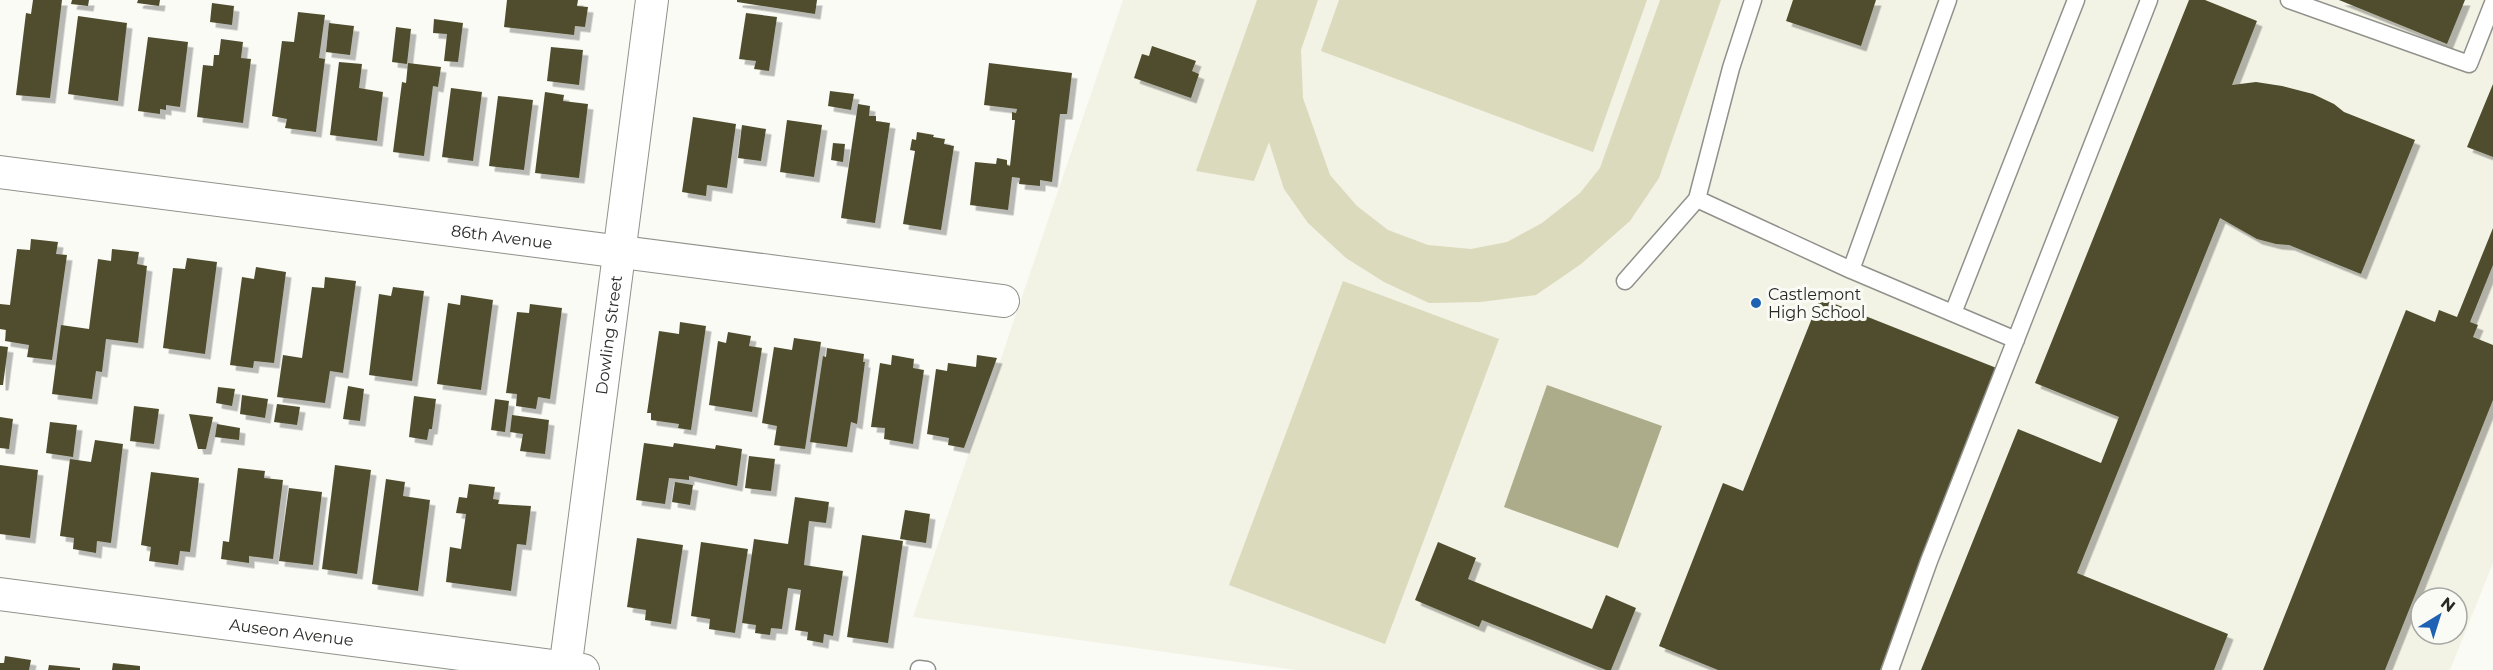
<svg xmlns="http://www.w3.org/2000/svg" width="2493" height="670" viewBox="0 0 2493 670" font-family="Montserrat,sans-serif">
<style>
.built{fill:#f2f2e5;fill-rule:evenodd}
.green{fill:#dbdabc}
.water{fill:#adac8a}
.building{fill:#4f4e2f;filter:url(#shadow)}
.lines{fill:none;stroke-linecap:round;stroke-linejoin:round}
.service-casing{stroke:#91918c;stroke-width:19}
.minor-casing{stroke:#91918c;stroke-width:34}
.service{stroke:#fff;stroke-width:16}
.minor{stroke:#fff;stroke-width:32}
.poi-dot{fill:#1f61b2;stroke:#fbfbf6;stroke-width:2}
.labels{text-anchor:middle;stroke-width:6;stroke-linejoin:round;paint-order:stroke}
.street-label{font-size:16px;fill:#282826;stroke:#fbfbf6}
.poi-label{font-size:16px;fill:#282826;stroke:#fbfbf6;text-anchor:start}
</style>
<defs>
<filter id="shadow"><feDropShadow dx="5.5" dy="5.5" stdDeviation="0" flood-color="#0004"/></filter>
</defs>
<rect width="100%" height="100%" fill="#fbfbf6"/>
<path class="built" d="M1123,0H2493V563L2450,670H1296L913,617ZM2421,598H2457V634H2421Z"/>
<path class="green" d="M1257,0H1318L1301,50L1303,98L1330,175L1357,206L1388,230L1428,245L1471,249L1507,242L1542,223L1580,193L1600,168L1660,0H1721L1659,178L1630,221L1581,264L1536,295L1480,302L1429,303L1384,282L1346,258L1308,223L1284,189L1269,142L1254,181L1196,171Z
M1339,0H1647L1593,152L1321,51Z
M1343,281L1499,339L1385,644L1229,585Z"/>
<path class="water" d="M1547,385L1662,426L1618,548L1504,507Z"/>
<path class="building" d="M33,0H62L50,98L16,95L26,13L31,14Z
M72,0H89L88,6L71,4Z
M138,0H160L159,6L137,3Z
M507,0H578L577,6L588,7L585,27L575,26L574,35L504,27Z
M737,0H817L815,14L737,2Z
M1793,0H1876L1861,46L1786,21Z
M2189,0H2205L2257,21L2232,85L2256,82L2282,86L2313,94L2334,104L2344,112L2415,140L2361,274L2289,245L2276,244L2257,239L2220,218L2077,573L2228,634L2214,670H1921L2018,429L2101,463L2119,417L2035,383Z
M2339,0H2465L2447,44Z
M212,3L234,6L232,25L210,22Z
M298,12L325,15L319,58L325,59L316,132L285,128L287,119L272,116L282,41L294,42Z
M746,13L777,17L769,71L754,69L756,61L739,59Z
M78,16L127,23L118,101L68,94Z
M434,19L463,23L458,62L444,61L447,34L433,33Z
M329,23L354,26L350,55L326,52Z
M396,27L411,29L407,64L392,62Z
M148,37L188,42L180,107L166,105V110L160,109V114L138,111Z
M221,39L243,42L241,58L251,59L243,123L197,117L203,65L213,66L214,55H219Z
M1152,46L1196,61L1192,71L1199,74L1191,98L1134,78L1142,54L1149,56Z
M551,47L583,50L579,85L547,81Z
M339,62L362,64L359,88L383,92L377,141L330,135Z
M408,63L441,67L438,87L433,86L424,156L393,152L402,82L406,83Z
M989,63L1072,73L1067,114H1060L1052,182L1040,180V186L1019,184L1020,178L1012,177L1008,210L970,205L975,162L996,164L997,158L1007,160V165L1010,166L1015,120H1012V112L1016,113L1017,109L984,105Z
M2493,84V157L2467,147Z
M451,88L482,92L473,161L442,157Z
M830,91L854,94L851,110L828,106Z
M545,92L564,95L563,101L588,104L579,178L535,173Z
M498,96L533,100L524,170L489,166Z
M858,104L870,106L869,116H876V121L890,123L875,223L841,218Z
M693,117L736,124L727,188L707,185L706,196L682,192Z
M787,120L822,125L814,177L780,172Z
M742,125L766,129L761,161L738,158Z
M917,132L934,135L933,137L945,139L944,144L954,146L941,230L903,224L915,151L910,150L912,139L916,140Z
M833,143L845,144L843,162L831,160Z
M2493,228V265L2470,322L2478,325L2473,337L2493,345V400L2385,670H2263L2406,310L2435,322L2439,310L2457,317Z
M31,239L58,242L56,254L67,255L52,360L27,357L29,345L5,341L6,330L0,329V304L10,305L17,249L30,250Z
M112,249L139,252L137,264L147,266L138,343L106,339L102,372L96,371L92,399L52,394L61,325L89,329L98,259L111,261Z
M187,258L217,262L205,354L163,348L173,268L185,269Z
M256,267L286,272L274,363L254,361L253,368L230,365L242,277L254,279Z
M325,277L356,281L343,373L330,371L325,403L277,397L283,355L302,358L312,287L324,288Z
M393,287L424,291L412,381L369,375L379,294L391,296Z
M461,295L493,300L481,390L437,384L448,303L460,305Z
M1820,298L1999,369L1880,670H1718L1659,646L1723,483L1743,491Z
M530,304L562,308L550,399L538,397L536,409L516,406L517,394L506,393L517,312L529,313Z
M680,322L706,326L691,430L678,428L679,424L651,420V413H647L659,331L679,334Z
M728,332L751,336L749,346L762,348L752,412L709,405L718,341L726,343Z
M794,338L821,342L805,449L774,445L777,426L762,423L774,347L792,350Z
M0,346L8,347L3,385H0Z
M827,348L864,354L863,362H865L857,424L851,422L847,447L810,442L823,356L826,357Z
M892,355L914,359L913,368L924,370L913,444L884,439L885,428L871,427L880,363L891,365Z
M977,355L997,358L964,448L948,445L949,438L927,434L936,369L947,371L948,363L976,367Z
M348,386L364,389L360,421L343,419Z
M218,387L235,389L232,406L216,403Z
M242,395L268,399L265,418L240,414Z
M414,396L436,399L432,429H429L427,440L409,437Z
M495,399L509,401L505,432L491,430Z
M277,404L300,407L297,425L274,422Z
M134,406L159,409L154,444L130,441Z
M189,414L213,417L206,449H198Z
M512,415L549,420L545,454L520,451L523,434L510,432Z
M0,417L13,419L9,449L0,448Z
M50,422L77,425L73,457L46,453Z
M217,424L240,428L239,440L215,437Z
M95,440L123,444L111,543L97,541L96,553L73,549L74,538L60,536L70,459L91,462Z
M644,443L673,447L674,443L715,449L716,445L742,449L737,486L689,476V480L669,478L665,504L636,500Z
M749,456L775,459L771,491L745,488Z
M0,465L38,470L30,538L0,534Z
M335,465L371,470L357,574L322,569Z
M238,468L265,471L264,478L283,480L273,559L249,556V563L221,559L223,541L229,542Z
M151,472L199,478L190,552L180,551L178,565L149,561L151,547L141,545Z
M386,479L405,482L403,496L430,500L418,591L372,584Z
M675,482L693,485L690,505L672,502Z
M469,484L495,487L493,499L499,500L498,504L531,506L526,545L517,544L511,591L446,582L450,547L461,549L466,514L456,513L459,497L467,498Z
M289,488L322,492L313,565L279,561Z
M795,497L829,502L826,523L809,521L804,565L843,571L833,636L824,634L823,643L807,640L808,632L795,630L801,590L788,588L782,629L771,628L770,635L755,633L756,625L742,623L754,539L788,544Z
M905,510L930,514L926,543L900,539Z
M862,535L903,541L888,643L847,637Z
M637,538L683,545L671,624L645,620L646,610L627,607Z
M701,542L748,549L735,633L709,629L710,619L691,616Z
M1438,542L1476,558L1468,579L1592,629L1606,595L1636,608L1611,670H1606L1482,620L1479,627L1415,600Z
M5,656L31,660L29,670H0V663H4Z
M113,663L140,666V670H112Z
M49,665L80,668V670H48Z"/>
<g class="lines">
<g class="service-casing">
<path id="service" d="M2289,0L2469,64L2493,3
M1697,199L1731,68L1753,0
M1851,270L2016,340
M1625,281L1697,199L1851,270L1948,0
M1953,313L2076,0
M919,669L927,670
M1890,670L1929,561L2149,0"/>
</g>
<g class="minor-casing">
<g id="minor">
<path id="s1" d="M0,172L1003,301"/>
<path id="s2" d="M0,594L583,670"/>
<path id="s3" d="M565,670L652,0"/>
</g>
</g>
<use href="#service" class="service"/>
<use href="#minor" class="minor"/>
</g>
<circle class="poi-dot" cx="1756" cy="303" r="6"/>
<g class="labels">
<g class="street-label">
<text dy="6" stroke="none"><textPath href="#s1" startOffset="506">86th Avenue</textPath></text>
<text dy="6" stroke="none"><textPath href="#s3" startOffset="338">Dowling Street</textPath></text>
<text dy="6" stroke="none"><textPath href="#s2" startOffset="294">Auseon Avenue</textPath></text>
</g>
<g class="poi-label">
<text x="1768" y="300">Castlemont<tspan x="1768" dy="18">High School</tspan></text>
</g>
</g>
<g transform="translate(2439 616) rotate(38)"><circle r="28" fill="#fbfbf6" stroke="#a7a7a3" stroke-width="1.5"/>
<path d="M0-4.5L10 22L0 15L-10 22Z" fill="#1f61b2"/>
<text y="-9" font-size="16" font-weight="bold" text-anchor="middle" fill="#282826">N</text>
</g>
</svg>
